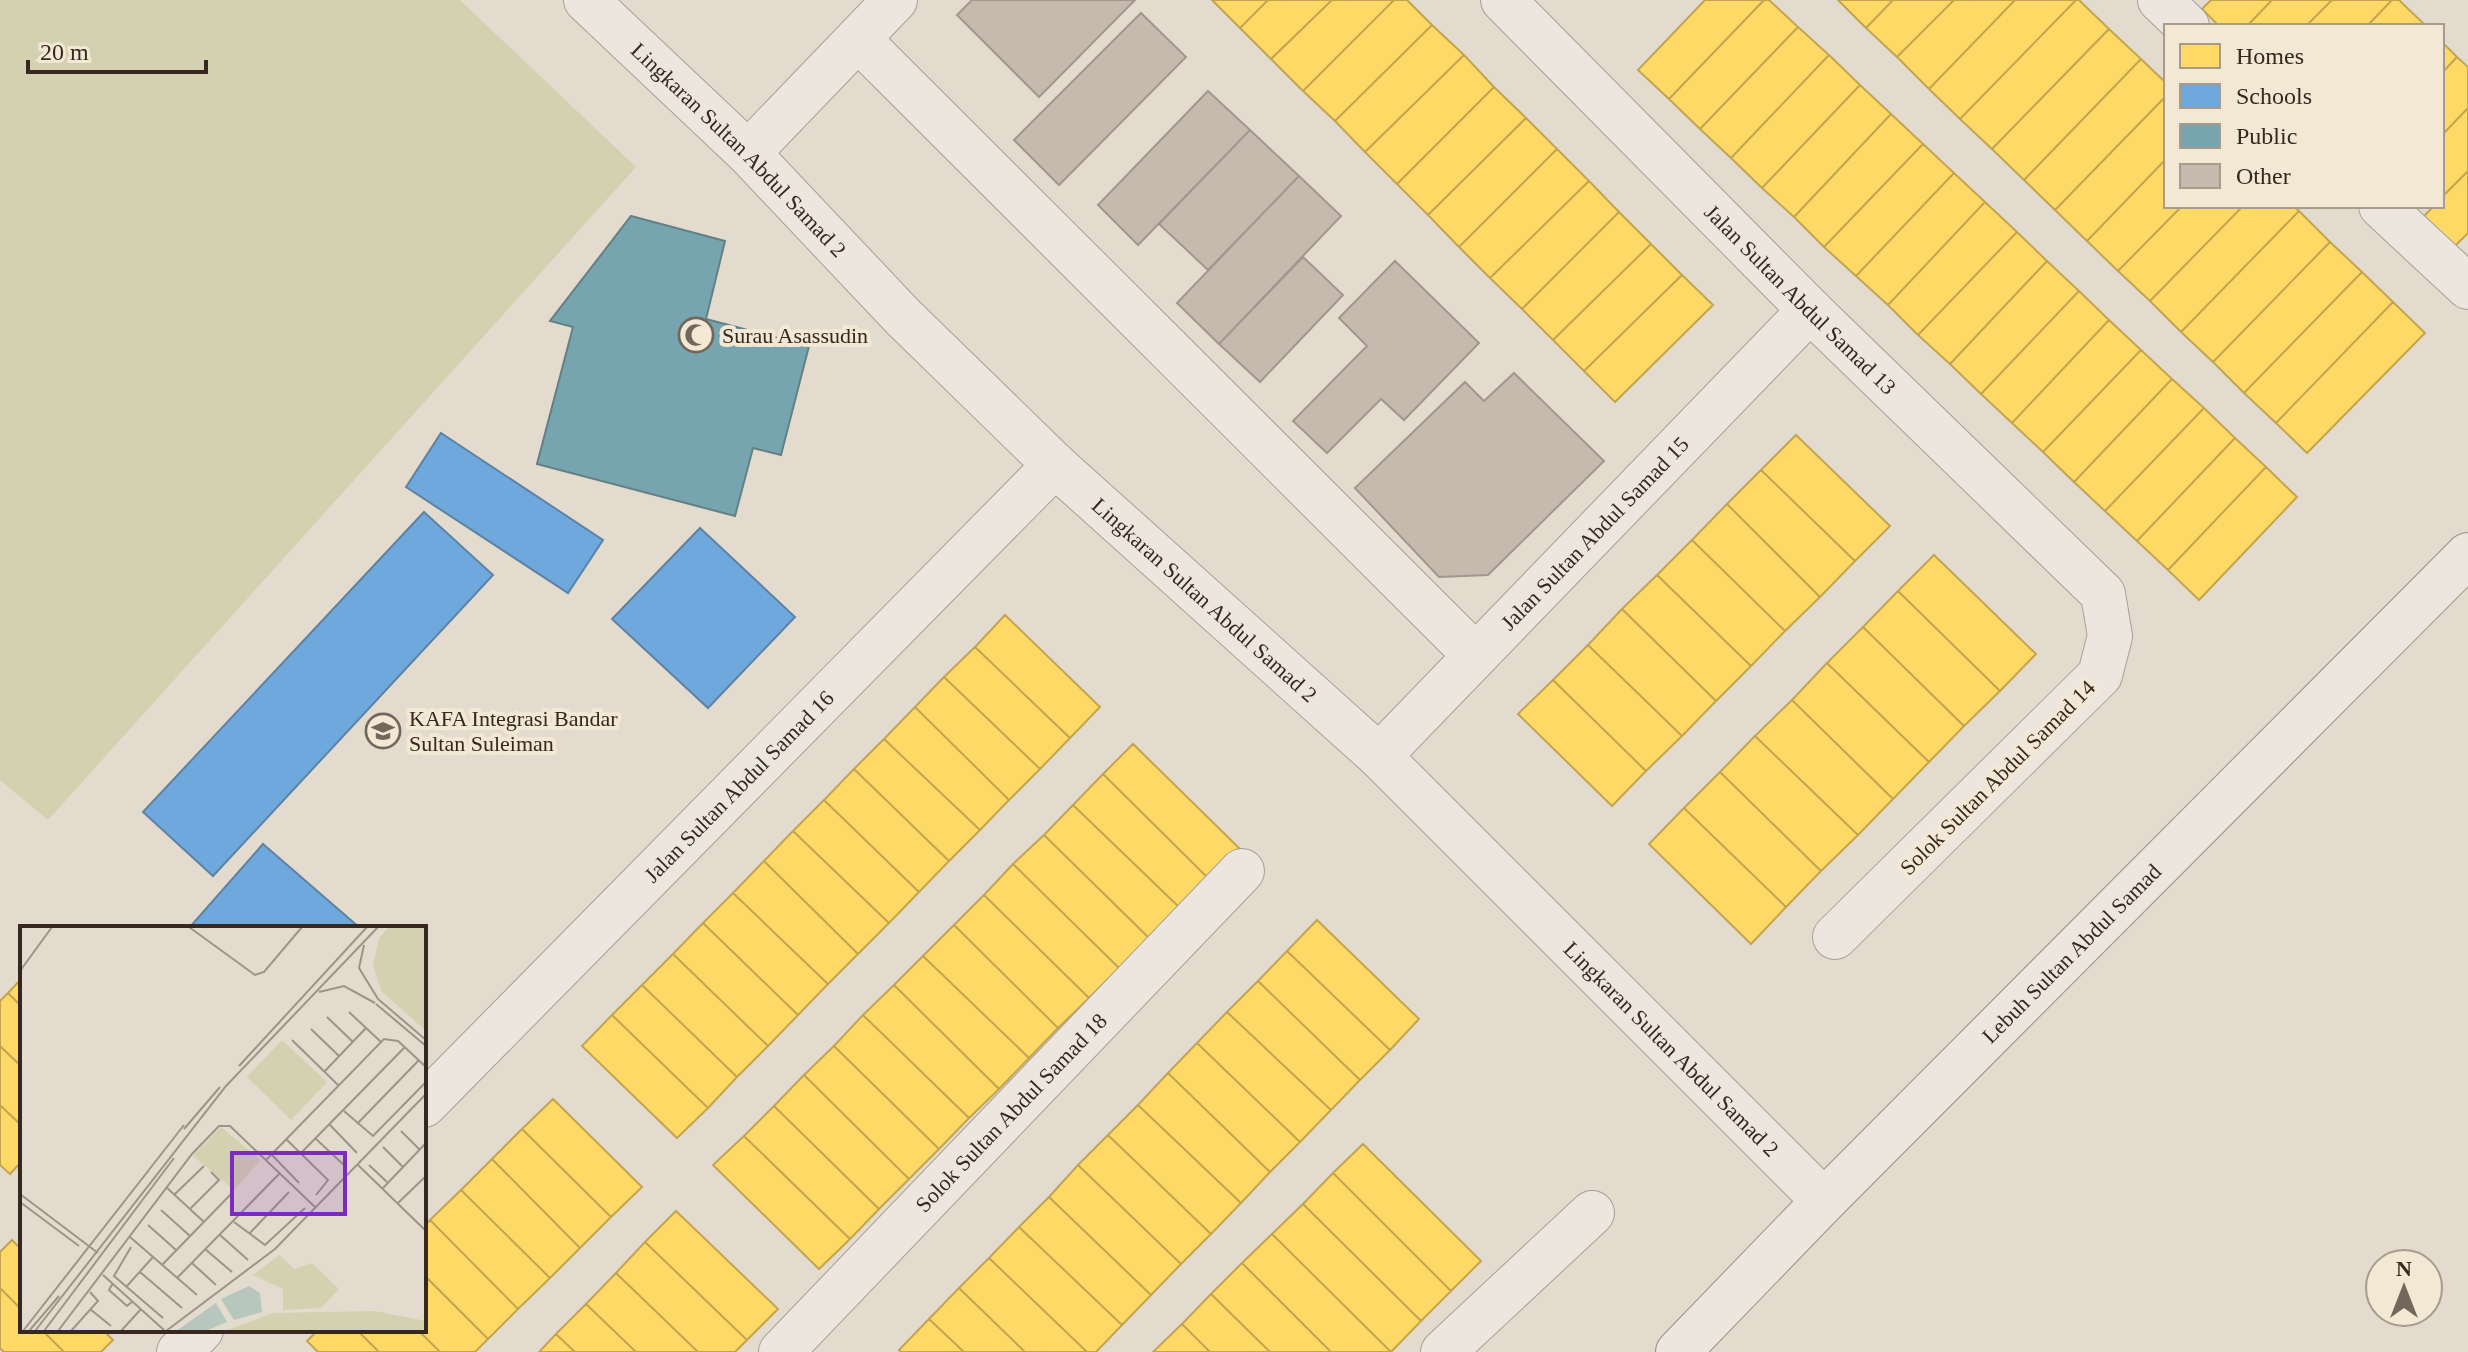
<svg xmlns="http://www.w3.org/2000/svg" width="2468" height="1352" viewBox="0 0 2468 1352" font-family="'Times New Roman',serif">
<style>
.green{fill:#d4d1b0}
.homes{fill:#ffd966;stroke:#c3a451;stroke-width:2}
.schools{fill:#6fa8dc;stroke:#5e82a3;stroke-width:2}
.public{fill:#76a5af;stroke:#638084;stroke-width:2}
.building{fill:#c6b9ae;stroke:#a3978d;stroke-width:2}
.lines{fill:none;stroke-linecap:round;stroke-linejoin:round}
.street-casing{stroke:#a8a096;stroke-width:46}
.secondary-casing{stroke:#989086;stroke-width:46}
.street{stroke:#ece6de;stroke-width:44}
.secondary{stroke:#ece6de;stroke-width:44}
.labels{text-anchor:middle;stroke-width:8;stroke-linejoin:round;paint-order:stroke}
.street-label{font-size:22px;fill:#36281f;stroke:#f3e8d4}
.poi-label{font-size:22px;fill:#36281f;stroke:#f3e8d4;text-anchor:start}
.inset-road{fill:none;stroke:#9e9387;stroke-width:2}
.view{fill:#7b2cbf;fill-opacity:0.15;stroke:#7b2cbf;stroke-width:4}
.inset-edge{fill:none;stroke:#36281f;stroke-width:4}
</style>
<rect width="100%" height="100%" fill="#e3dbcd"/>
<path class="green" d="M0,0H460L636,167L48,820L0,780Z"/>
<path class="homes" d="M1212,0H1268L1240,28Z
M1268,0H1332L1271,59L1240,28Z
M1332,0H1394L1303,91L1271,59Z
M1394,0H1407L1432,25L1335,121L1303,91Z
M1705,0H1764L1669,99L1638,70Z
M1764,0H1769L1798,27L1700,129L1669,99Z
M1838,0H1893L1866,28Z
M1893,0H1954L1897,57L1866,28Z
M1954,0H2015L1929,89L1897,57Z
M2015,0H2076L1960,119L1929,89Z
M2076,0H2079L2109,29L1992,149L1960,119Z
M2211,0H2272L2247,26H2219L2202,9Z
M2272,0H2332L2306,26H2247Z
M2332,0H2392L2367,26H2306Z
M2392,0H2399L2426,26H2367Z
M1432,25L1464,55L1365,152L1335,121Z
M1798,27L1829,55L1731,158L1700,129Z
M2109,29L2141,59L2024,180L1992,149Z
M2442,42L2457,57L2442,73Z
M1464,55L1494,87L1397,184L1365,152Z
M1829,55L1860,85L1762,188L1731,158Z
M2457,57L2468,67V108L2442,135V73Z
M2141,59L2166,83V96L2055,210L2024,180Z
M1860,85L1891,114L1794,217L1762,188Z
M1494,87L1526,118L1428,215L1397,184Z
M2166,96V159L2087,241L2055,210Z
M2468,108V171L2442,197V135Z
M1891,114L1923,144L1824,247L1794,217Z
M1526,118L1557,149L1459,247L1428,215Z
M1923,144L1954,173L1856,276L1824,247Z
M1557,149L1589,181L1490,278L1459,247Z
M2166,159V206H2182L2118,271L2087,241Z
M2468,171V233L2452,249L2421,219L2434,206H2442V197Z
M1954,173L1985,202L1888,305L1856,276Z
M1589,181L1619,212L1522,309L1490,278Z
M1985,202L2017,232L1918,335L1888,305Z
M2182,206H2243L2150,301L2118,271Z
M2243,206H2293L2299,211L2181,332L2150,301Z
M2299,211L2330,242L2213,362L2181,332Z
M1619,212L1651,244L1553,340L1522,309Z
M2017,232L2047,261L1950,364L1918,335Z
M2330,242L2362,272L2244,393L2213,362Z
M1651,244L1682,275L1584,371L1553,340Z
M2047,261L2079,291L1981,394L1950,364Z
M2362,272L2393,302L2276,423L2244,393Z
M1682,275L1713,305L1615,402L1584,371Z
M2079,291L2109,320L2012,423L1981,394Z
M2393,302L2425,333L2307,453L2276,423Z
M2109,320L2141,350L2043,452L2012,423Z
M2141,350L2172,379L2074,482L2043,452Z
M2172,379L2204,408L2105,511L2074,482Z
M2204,408L2235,438L2137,541L2105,511Z
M1796,435L1890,526L1855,561L1761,470Z
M2235,438L2266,467L2168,570L2137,541Z
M2266,467L2297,497L2199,600L2168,570Z
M1761,470L1855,561L1820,597L1727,504Z
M1727,504L1820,597L1785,631L1692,540Z
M1692,540L1785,631L1751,666L1657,575Z
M1934,555L2036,654L2000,691L1898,591Z
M1657,575L1751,666L1716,701L1622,609Z
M1898,591L2000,691L1964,726L1863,627Z
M1622,609L1716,701L1682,736L1588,645Z
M1005,615L1100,707L1070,738L975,647Z
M1863,627L1964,726L1929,762L1827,663Z
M1588,645L1682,736L1646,771L1553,680Z
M975,647L1070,738L1040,769L944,677Z
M1827,663L1929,762L1893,799L1792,700Z
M944,677L1040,769L1009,800L915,707Z
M1553,680L1646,771L1612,806L1518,714Z
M1792,700L1893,799L1858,835L1755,736Z
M915,707L1009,800L980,830L884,739Z
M1755,736L1858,835L1821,871L1720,772Z
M884,739L980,830L949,861L854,769Z
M1133,744L1239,848L1208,878L1103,774Z
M854,769L949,861L919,892L824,800Z
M1720,772L1821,871L1786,907L1684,808Z
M1103,774L1208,878L1179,907L1073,805Z
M824,800L919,892L889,923L793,831Z
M1073,805L1179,907L1149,938L1044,835Z
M1684,808L1786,907L1751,944L1649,844Z
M793,831L889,923L858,954L764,861Z
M1044,835L1149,938L1119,968L1013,864Z
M764,861L858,954L828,984L733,893Z
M1013,864L1119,968L1089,998L984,895Z
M733,893L828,984L798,1015L703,923Z
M984,895L1089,998L1058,1028L954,925Z
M1317,920L1419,1019L1390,1050L1287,951Z
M703,923L798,1015L768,1046L673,954Z
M954,925L1058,1028L1029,1058L923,956Z
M1287,951L1390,1050L1360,1080L1258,981Z
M673,954L768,1046L737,1077L642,985Z
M923,956L1029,1058L999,1089L894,985Z
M22,978V1007L8,993Z
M1258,981L1360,1080L1331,1110L1227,1012Z
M642,985L737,1077L708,1108L612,1015Z
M894,985L999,1089L969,1118L863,1015Z
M8,993L22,1007V1067L0,1046V1001Z
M1227,1012L1331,1110L1300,1142L1197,1043Z
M612,1015L708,1108L677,1138L582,1046Z
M863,1015L969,1118L939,1149L834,1046Z
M1197,1043L1300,1142L1270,1172L1168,1073Z
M0,1046L22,1067V1126L0,1105Z
M834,1046L939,1149L909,1179L804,1075Z
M1168,1073L1270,1172L1241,1203L1138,1105Z
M804,1075L909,1179L879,1209L774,1106Z
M553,1099L642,1187L611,1217L522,1129Z
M0,1105L22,1126V1161L10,1174L0,1165Z
M1138,1105L1241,1203L1211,1234L1108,1135Z
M774,1106L879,1209L850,1239L744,1136Z
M522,1129L611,1217L580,1248L492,1159Z
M1108,1135L1211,1234L1181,1264L1078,1165Z
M744,1136L850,1239L819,1269L713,1165Z
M1363,1144L1481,1261L1451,1291L1333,1173Z
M492,1159L580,1248L550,1278L461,1190Z
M1078,1165L1181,1264L1151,1295L1049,1197Z
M1333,1173L1451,1291L1421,1321L1303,1204Z
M461,1190L550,1278L518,1309L430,1220Z
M1049,1197L1151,1295L1122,1325L1019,1227Z
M1303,1204L1421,1321L1391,1352L1272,1234Z
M676,1211L778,1309L747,1340L645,1242Z
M430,1220L518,1309L488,1339L424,1275V1226Z
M1019,1227L1122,1325L1096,1352H1087L989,1258Z
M1272,1234L1391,1352H1331L1242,1263Z
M12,1240L22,1250V1310L0,1288V1252Z
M645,1242L747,1340L735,1352H698L616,1273Z
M989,1258L1087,1352H1025L959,1288Z
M1242,1263L1331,1352H1270L1211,1294Z
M616,1273L698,1352H636L586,1304Z
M424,1275L488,1339L475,1352H440L418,1330H424Z
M0,1288L22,1310V1330H42L64,1352H4L0,1348Z
M959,1288L1025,1352H964L929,1319Z
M1211,1294L1270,1352H1210L1182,1324Z
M586,1304L636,1352H575L556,1334Z
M929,1319L964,1352H901L899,1350Z
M1182,1324L1210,1352H1153Z
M42,1330H103L113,1340L101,1352H64Z
M318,1330H357L379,1352H318L307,1341Z
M357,1330H418L440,1352H379Z
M556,1334L575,1352H539Z"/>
<path class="schools" d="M441,433L603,540L568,593L406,487Z
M424,512L493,575L213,876L143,812Z
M700,528L795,617L708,708L612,619Z
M263,844L360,928H189Z"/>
<path class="public" d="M631,216L725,241L706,319L809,346L781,455L753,448L735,516L537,464L573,327L550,321Z"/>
<path class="building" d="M972,0H1135L1039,97L957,15Z
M1141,13L1186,57L1059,185L1014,140Z
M1208,91L1250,130L1138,245L1098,205Z
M1250,130L1299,176L1208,270L1159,224Z
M1299,176L1341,216L1219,344L1177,303Z
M1303,257L1343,295L1260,382L1219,344Z
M1395,261L1479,343L1404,420L1381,399L1327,453L1293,421L1367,346L1339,318Z
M1514,373L1604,461L1488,575L1439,577L1355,488L1465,382L1484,401Z"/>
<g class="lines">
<g class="street-casing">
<g id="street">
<path id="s1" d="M586,0L748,153L903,317L1055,465L1379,756L1824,1201"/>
<path id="s2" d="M1503,0L1810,310L2103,594L2110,636L2100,675L1835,937"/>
<path d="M2160,0L2187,26"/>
<path d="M858,39L1475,655"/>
<path d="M748,153L895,0"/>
<path d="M2381,206L2468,287"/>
<path id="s3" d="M1379,756L1810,310"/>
<path id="s4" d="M424,1105L1055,465"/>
<path d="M179,1352L201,1330"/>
<path id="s5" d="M781,1352L1242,871"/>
<path d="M1443,1352L1592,1213"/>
</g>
</g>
<g class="secondary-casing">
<g id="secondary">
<path id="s6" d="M1678,1352L1824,1201L2468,555"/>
</g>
</g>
<use href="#street" class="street"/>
<use href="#secondary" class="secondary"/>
</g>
<defs>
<g id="mosque-ring" transform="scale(1.8)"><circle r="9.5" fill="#f3e8d4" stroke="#73675c" stroke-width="1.5"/><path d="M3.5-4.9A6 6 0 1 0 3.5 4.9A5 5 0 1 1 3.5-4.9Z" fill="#73675c"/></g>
<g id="school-ring" transform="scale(1.8)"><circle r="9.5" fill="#f3e8d4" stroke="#73675c" stroke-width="1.5"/><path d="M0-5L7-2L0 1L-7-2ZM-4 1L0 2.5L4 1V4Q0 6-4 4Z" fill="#73675c"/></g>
</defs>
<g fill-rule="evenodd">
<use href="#mosque-ring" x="696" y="335"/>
<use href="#school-ring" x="383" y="731"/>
</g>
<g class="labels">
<g class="street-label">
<text dy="8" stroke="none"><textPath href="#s1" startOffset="214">Lingkaran Sultan Abdul Samad 2</textPath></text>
<text dy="8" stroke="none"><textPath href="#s2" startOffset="422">Jalan Sultan Abdul Samad 13</textPath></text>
<text dy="8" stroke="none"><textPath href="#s3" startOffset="310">Jalan Sultan Abdul Samad 15</textPath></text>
<text dy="8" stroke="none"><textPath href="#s1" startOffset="862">Lingkaran Sultan Abdul Samad 2</textPath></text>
<text transform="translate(1997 777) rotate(-45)" y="8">Solok Sultan Abdul Samad 14</text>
<text dy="8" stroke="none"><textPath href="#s4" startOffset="448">Jalan Sultan Abdul Samad 16</textPath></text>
<text dy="8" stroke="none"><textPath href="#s6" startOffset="560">Lebuh Sultan Abdul Samad</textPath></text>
<text dy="8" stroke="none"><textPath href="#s1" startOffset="1510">Lingkaran Sultan Abdul Samad 2</textPath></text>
<text dy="8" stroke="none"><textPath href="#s5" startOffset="332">Solok Sultan Abdul Samad 18</textPath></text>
</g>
<g class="poi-label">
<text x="722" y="343">Surau Asassudin</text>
<text x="409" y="726">KAFA Integrasi Bandar<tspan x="409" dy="25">Sultan Suleiman</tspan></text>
</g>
</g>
<g transform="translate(20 926)">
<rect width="406" height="406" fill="#e3dbcd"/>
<path d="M369,1H406V105L362,66L353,40L359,12ZM262,114L307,156L271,194L227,151ZM201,201L241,234L214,264L173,230ZM259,329L275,343L292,337L319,363L301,382L263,384V363L233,349ZM355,385L406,395V405H205L253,387Z" fill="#d4d1b0"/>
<path d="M229,360L240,367L242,386L214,394L201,373ZM196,377L207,396L185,405H156Z" fill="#b8c7bd"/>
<path class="inset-road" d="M169,1L235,49L244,46L282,1M344,19L339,42L358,73M0,45L32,1M299,66L324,60L355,77M358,73L406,114M356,78L406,120M329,86L361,116M307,91L333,116M291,103L319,130M272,114L318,159M219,140L347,1M304,146L346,102M324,185L353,210L406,156M337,198L399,134M310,199L337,227M164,203L200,161M381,205L399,223M266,213L308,254L296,269M296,213L325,240M363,221L383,241M281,227L385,121M251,228L279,257M246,234L364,113L378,115L406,141M338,239L406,305M349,239L367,256M146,261L184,296M363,262L406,217M0,268L78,327M154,269L184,240M0,276L59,320M378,277L406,250M170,283L199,254L191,246M141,284L170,310M214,296L245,319L285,282M128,299L156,324M229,308L269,266M200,309L228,334M110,311L177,369M111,321L94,350L143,392M185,323L212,346M172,337L196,359M142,339L212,267M120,346L162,382M83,349L145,405M157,352L259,248M93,357L89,364L107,380L113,375M107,360L133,331M70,383L91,400M3,405L164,199M9,405L39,370M15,405L206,160L358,1M24,405L154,232M38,405L172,228L199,200H210L295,281M51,405L78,375L70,366M101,405L121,383M146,405L255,323L406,168"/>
<path class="view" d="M212,227H325V288H212Z"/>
<rect width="406" height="406" class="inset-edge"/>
</g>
<rect x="2164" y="24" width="280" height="184" fill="#f3e8d4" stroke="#a79b8c" stroke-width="2"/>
<rect x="2180" y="44" width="40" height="24" fill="#ffd966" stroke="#a79b8c" stroke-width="2"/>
<text x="2236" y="64" font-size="24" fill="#36281f">Homes</text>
<rect x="2180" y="84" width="40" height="24" fill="#6fa8dc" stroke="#a79b8c" stroke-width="2"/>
<text x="2236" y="104" font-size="24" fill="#36281f">Schools</text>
<rect x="2180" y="124" width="40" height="24" fill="#76a5af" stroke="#a79b8c" stroke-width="2"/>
<text x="2236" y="144" font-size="24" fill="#36281f">Public</text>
<rect x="2180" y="164" width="40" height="24" fill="#c6b9ae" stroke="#a79b8c" stroke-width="2"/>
<text x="2236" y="184" font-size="24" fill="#36281f">Other</text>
<g transform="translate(2404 1288)"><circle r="38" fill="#f3e8d4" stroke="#a79b8c" stroke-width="2"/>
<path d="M0-6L14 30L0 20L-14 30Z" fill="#73675c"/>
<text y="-12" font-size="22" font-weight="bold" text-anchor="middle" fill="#36281f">N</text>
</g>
<path d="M28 60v12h178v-12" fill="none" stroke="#36281f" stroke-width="4"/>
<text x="40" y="60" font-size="24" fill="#36281f" stroke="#f3e8d4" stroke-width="6" paint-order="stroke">20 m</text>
</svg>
